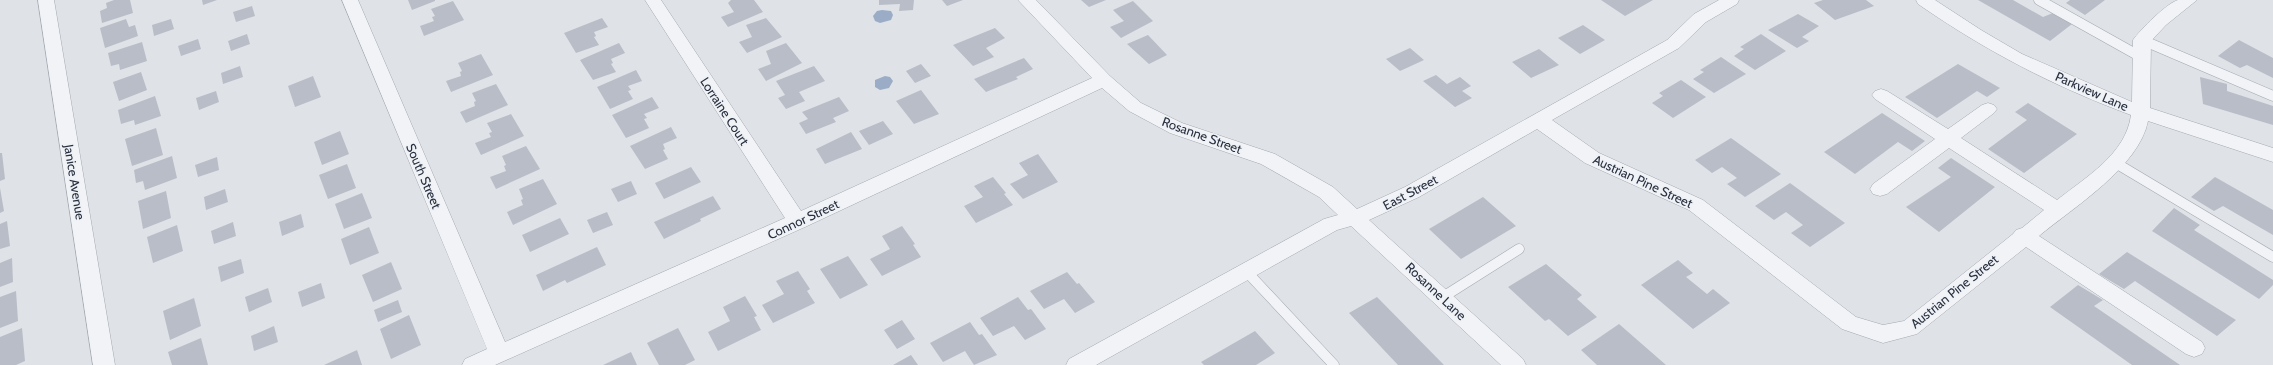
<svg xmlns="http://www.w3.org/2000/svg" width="2273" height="365" viewBox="0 0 2273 365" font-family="Cabin,sans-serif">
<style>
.water{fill:#9badc6}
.building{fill:#b9bdc7}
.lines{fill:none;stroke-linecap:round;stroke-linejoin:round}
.lane-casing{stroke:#a4a9b1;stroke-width:11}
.street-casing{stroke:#a4a9b1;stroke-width:1}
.lane{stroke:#f1f3f6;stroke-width:10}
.street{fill:#f1f3f6;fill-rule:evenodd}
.labels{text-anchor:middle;stroke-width:3;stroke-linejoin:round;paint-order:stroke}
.street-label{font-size:13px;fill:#282f3e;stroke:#eef1f5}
</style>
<rect width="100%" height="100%" fill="#dfe2e7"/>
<path class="water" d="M882,10L891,11L893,15L891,20L880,23L875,21L873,16L877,11Z
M885,76L890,77L893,81L889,88L880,90L875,87V80Z"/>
<path class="building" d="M114,0H130L133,13L102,23L100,11L107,8L106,3Z
M202,0H217L203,5Z
M408,0H435V1L412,10Z
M731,0H754L763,12L728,27L721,17L734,12L728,3Z
M879,0H914L913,10L899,11L900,4L879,5Z
M942,0H963L947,6Z
M1081,0H1106L1089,7Z
M1601,0H1653L1625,16Z
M1823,0H1866L1874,6L1835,20L1814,3Z
M1978,0H2013L2043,17L2053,13L2072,24L2050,41Z
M2070,0H2105L2085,15L2066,3Z
M453,1L464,20L424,36L420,26L434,21L432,17L435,16L431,9Z
M1133,1L1153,21L1121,38L1110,27L1124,21L1113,10Z
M252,6L255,16L236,22L233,12Z
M1798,14L1819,26L1802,37L1809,41L1797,48L1768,30Z
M602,18L608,27L594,32L596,36L594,37L599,45L576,53L564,33Z
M766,18L782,37L747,53L739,42L752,37L746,25Z
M126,19L129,27L135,25L138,36L105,48L100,28Z
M171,19L174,29L154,36L152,25Z
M1583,25L1605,40L1580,54L1558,38Z
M995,28L1005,38L986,48L994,57L973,66L953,45Z
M247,34L250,44L231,51L228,41Z
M1761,34L1786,51L1755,70L1734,56L1744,49L1740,47Z
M1148,35L1167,55L1149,64L1127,44Z
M198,39L201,49L181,56L178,46Z
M2239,40L2273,58V78L2247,65L2240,68L2218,56Z
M142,42L147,61L120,70L119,64L111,66L108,53Z
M619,43L625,53L611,59L613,63L611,64L616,72L593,80L580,60Z
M786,43L802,63L766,81L758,69L771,64L766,51Z
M1410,48L1424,60L1400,71L1386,59Z
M1539,49L1559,65L1531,78L1512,62Z
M481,54L493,75L451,92L446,81L461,76L460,72L462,71L458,63Z
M1721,57L1746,74L1714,93L1693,79L1704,72L1700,70Z
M1024,58L1033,69L1016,77L1018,79L998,87L986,92L974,79Z
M921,64L931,76L915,83L906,71Z
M1958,64L2000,88L1987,97L1977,91L1937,118L1905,97Z
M240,66L243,77L223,84L221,73Z
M814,66L825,81L799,92L805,101L786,109L778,98L785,95L776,81Z
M636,70L642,81L628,86L631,90L628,91L633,99L610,109L597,87Z
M141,72L147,90L119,101L113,82Z
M1436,75L1447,84L1460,77L1471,86L1462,91L1472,98L1455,107L1423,81Z
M313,76L321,97L295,107L288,86Z
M2200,77L2227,84V91L2273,106V125L2203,104Z
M1681,80L1706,97L1673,118L1652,103L1663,96L1659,93Z
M496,84L508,105L466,123L460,112L475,106L474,102L476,101L472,93Z
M921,90L939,114L914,124L896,101Z
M216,91L219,102L199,110L196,98Z
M155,96L161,116L135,125L134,120L121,124L118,110Z
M652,97L659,108L644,114L647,118L644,119L649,128L626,138L612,115Z
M839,97L849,111L833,118L836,122L806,134L799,123L808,119L802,112Z
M2028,103L2077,134L2024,173L1988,149L2027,120L2015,112Z
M1882,113L1925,141L1912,151L1898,142L1855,174L1824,152Z
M511,114L524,136L481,155L475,143L491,137L489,133L492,132L487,123Z
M883,121L893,134L869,145L859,131Z
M671,127L677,138L663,144L665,149L663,150L668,159L645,169L630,146Z
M156,128L163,155L132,166L125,139Z
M340,131L349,154L322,165L314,142Z
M851,132L862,149L825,164L816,149Z
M1731,138L1781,174L1745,197L1727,184L1737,178L1722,167L1712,173L1695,160Z
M526,146L540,169L496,189L490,177L506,171L504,166L506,165L502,156Z
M0,153H2L5,179L0,181Z
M1038,154L1058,182L1023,199L1010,184L1028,175L1019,163Z
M172,156L177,178L145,190L143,181L136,183L134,170Z
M217,157L219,170L198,177L195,165Z
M1951,158L1995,187L1939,232L1906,207L1951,177L1938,168Z
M347,164L356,188L328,199L319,175Z
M691,167L701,182L664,199L655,183Z
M993,177L1006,193L1004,194L1013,205L976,223L964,206L983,197L974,186Z
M2215,177L2273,210V235L2223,206L2214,211L2191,197Z
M543,179L557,204L513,225L507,212L523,205L521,200L523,199L519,189Z
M631,181L637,194L618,202L611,189Z
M1790,183L1845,223L1810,247L1791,233L1803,225L1786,212L1774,220L1755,206Z
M0,188L4,211L0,213Z
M225,189L228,202L206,210L204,197Z
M166,191L171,218L143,229L138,201Z
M362,193L372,218L344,229L335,204Z
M713,196L721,209L700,219L701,221L664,239L654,222Z
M1483,197L1516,226L1461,259L1429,229Z
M2174,208L2200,225L2194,230L2273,280V285L2259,299L2152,231Z
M607,212L613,225L593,233L587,220Z
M301,214L304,227L282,236L279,222Z
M560,218L569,234L530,252L522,235Z
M7,221L10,246L0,249V224Z
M233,222L236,236L214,244L211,231Z
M177,225L183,251L153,263L147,237Z
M902,226L915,244L913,245L921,257L882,276L870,259L890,249L882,236Z
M369,227L379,253L350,265L341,239Z
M597,247L606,265L567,283L565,280L543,291L536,275Z
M2127,252L2236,320L2217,336L2135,281L2124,289L2099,274Z
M848,256L868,285L840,299L820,269Z
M12,258L13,282L0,287V263Z
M241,259L244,273L221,282L218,267Z
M1678,260L1693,273L1686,277L1707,294L1713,289L1730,303L1693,329L1641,285Z
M391,262L402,289L373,302L362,275Z
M1546,264L1582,295L1577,299L1597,317L1568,336L1549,319L1545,321L1508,287Z
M798,271L810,289L807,291L815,303L773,323L762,305L784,294L776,281Z
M1067,272L1077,284L1079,283L1095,302L1075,313L1064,299L1044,309L1030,291Z
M321,283L325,298L302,307L298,292Z
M2078,285L2103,300L2094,306L2180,365H2132L2050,307Z
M268,288L272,302L249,312L245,297Z
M16,291L18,321L0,328V297Z
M745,296L757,316L754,317L761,330L718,351L708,332L730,321L723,307Z
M1018,297L1028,310L1031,309L1046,329L1025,340L1014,326L993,336L980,318Z
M1377,297L1444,365H1398L1349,313Z
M194,298L201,326L170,340L163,311Z
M398,300L402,312L378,322L374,310Z
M409,315L421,345L391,359L380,329Z
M902,320L915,339L897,349L884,330Z
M970,322L979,335L982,334L997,355L974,365L965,351L943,362L930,343Z
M1619,324L1666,365H1597L1581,350Z
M274,326L278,342L254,351L251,336Z
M22,328L25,361L16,365H0V337Z
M678,328L695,360L685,365H659L647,343Z
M1255,331L1275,353L1256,365H1204L1201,362Z
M201,338L208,365H172L168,352Z
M357,350L362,365H324Z
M631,352L637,365H603Z
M911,355L918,365H893Z"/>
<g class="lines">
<g class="lane-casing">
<path id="lane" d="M2039,0L2141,57
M2142,40L2273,96
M2114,162L2273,257
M1246,271L1334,365
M1443,297L1519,249"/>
</g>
<g class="street-casing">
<path id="street" d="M38,0H54L115,365H93Z
M342,0H358L505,342L785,218L645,0H661L801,211L1092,78L1018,0H1036L1110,76L1141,103L1182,123L1275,154L1333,187L1357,209L1405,187L1667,40L1694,14L1719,0H1739L1737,4L1706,22L1679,48L1552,120L1599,153L1703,200L1856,317L1883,325L1904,321L2013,234L2016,230L2022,228L2044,210L1949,148L1887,194L1880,196L1873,194L1870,189L1873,184L1935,139L1875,99L1872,95L1875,91L1881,89L1887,91L1948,129L1982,105L1988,103L1994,105L1997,109L1994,113L1961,138L2057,200C2086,177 2126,154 2131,115C2053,86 1986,51 1918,4L1916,0H1935L1981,30L2022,54L2132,102L2133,40C2140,30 2167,3 2178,0C2183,0 2192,0 2197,0L2166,25L2151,41L2150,108L2273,148V162L2148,121C2139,167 2074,207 2039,236L2202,342L2205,348L2202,354L2194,357L2186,354L2026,247L1917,334L1883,343L1842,329L1689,210L1585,163L1537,129L1419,197L1369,220L1523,359L1526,365H1501L1351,226L1337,230L1096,365H1066L1069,359L1324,219L1338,215L1319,197L1261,164L1170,133L1129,111L1102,88L805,227L495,365H462L465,359L487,349Z"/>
</g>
<use href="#lane" class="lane"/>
<use href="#street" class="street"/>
</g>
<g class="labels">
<g class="street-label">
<text transform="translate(2092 91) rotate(24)" y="5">Parkview Lane</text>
<text transform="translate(725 111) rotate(57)" y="5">Lorraine Court</text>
<text transform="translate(1202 135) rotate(20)" y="5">Rosanne Street</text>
<text transform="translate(424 176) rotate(67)" y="5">South Street</text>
<text transform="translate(1643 181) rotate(25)" y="5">Austrian Pine Street</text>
<text transform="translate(75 182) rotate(81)" y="5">Janice Avenue</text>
<text transform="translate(1410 192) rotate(-28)" y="5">East Street</text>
<text transform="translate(803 219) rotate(-25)" y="5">Connor Street</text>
<text transform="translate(1436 291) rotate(43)" y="5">Rosanne Lane</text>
<text transform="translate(1954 291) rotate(-39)" y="5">Austrian Pine Street</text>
</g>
</g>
</svg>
